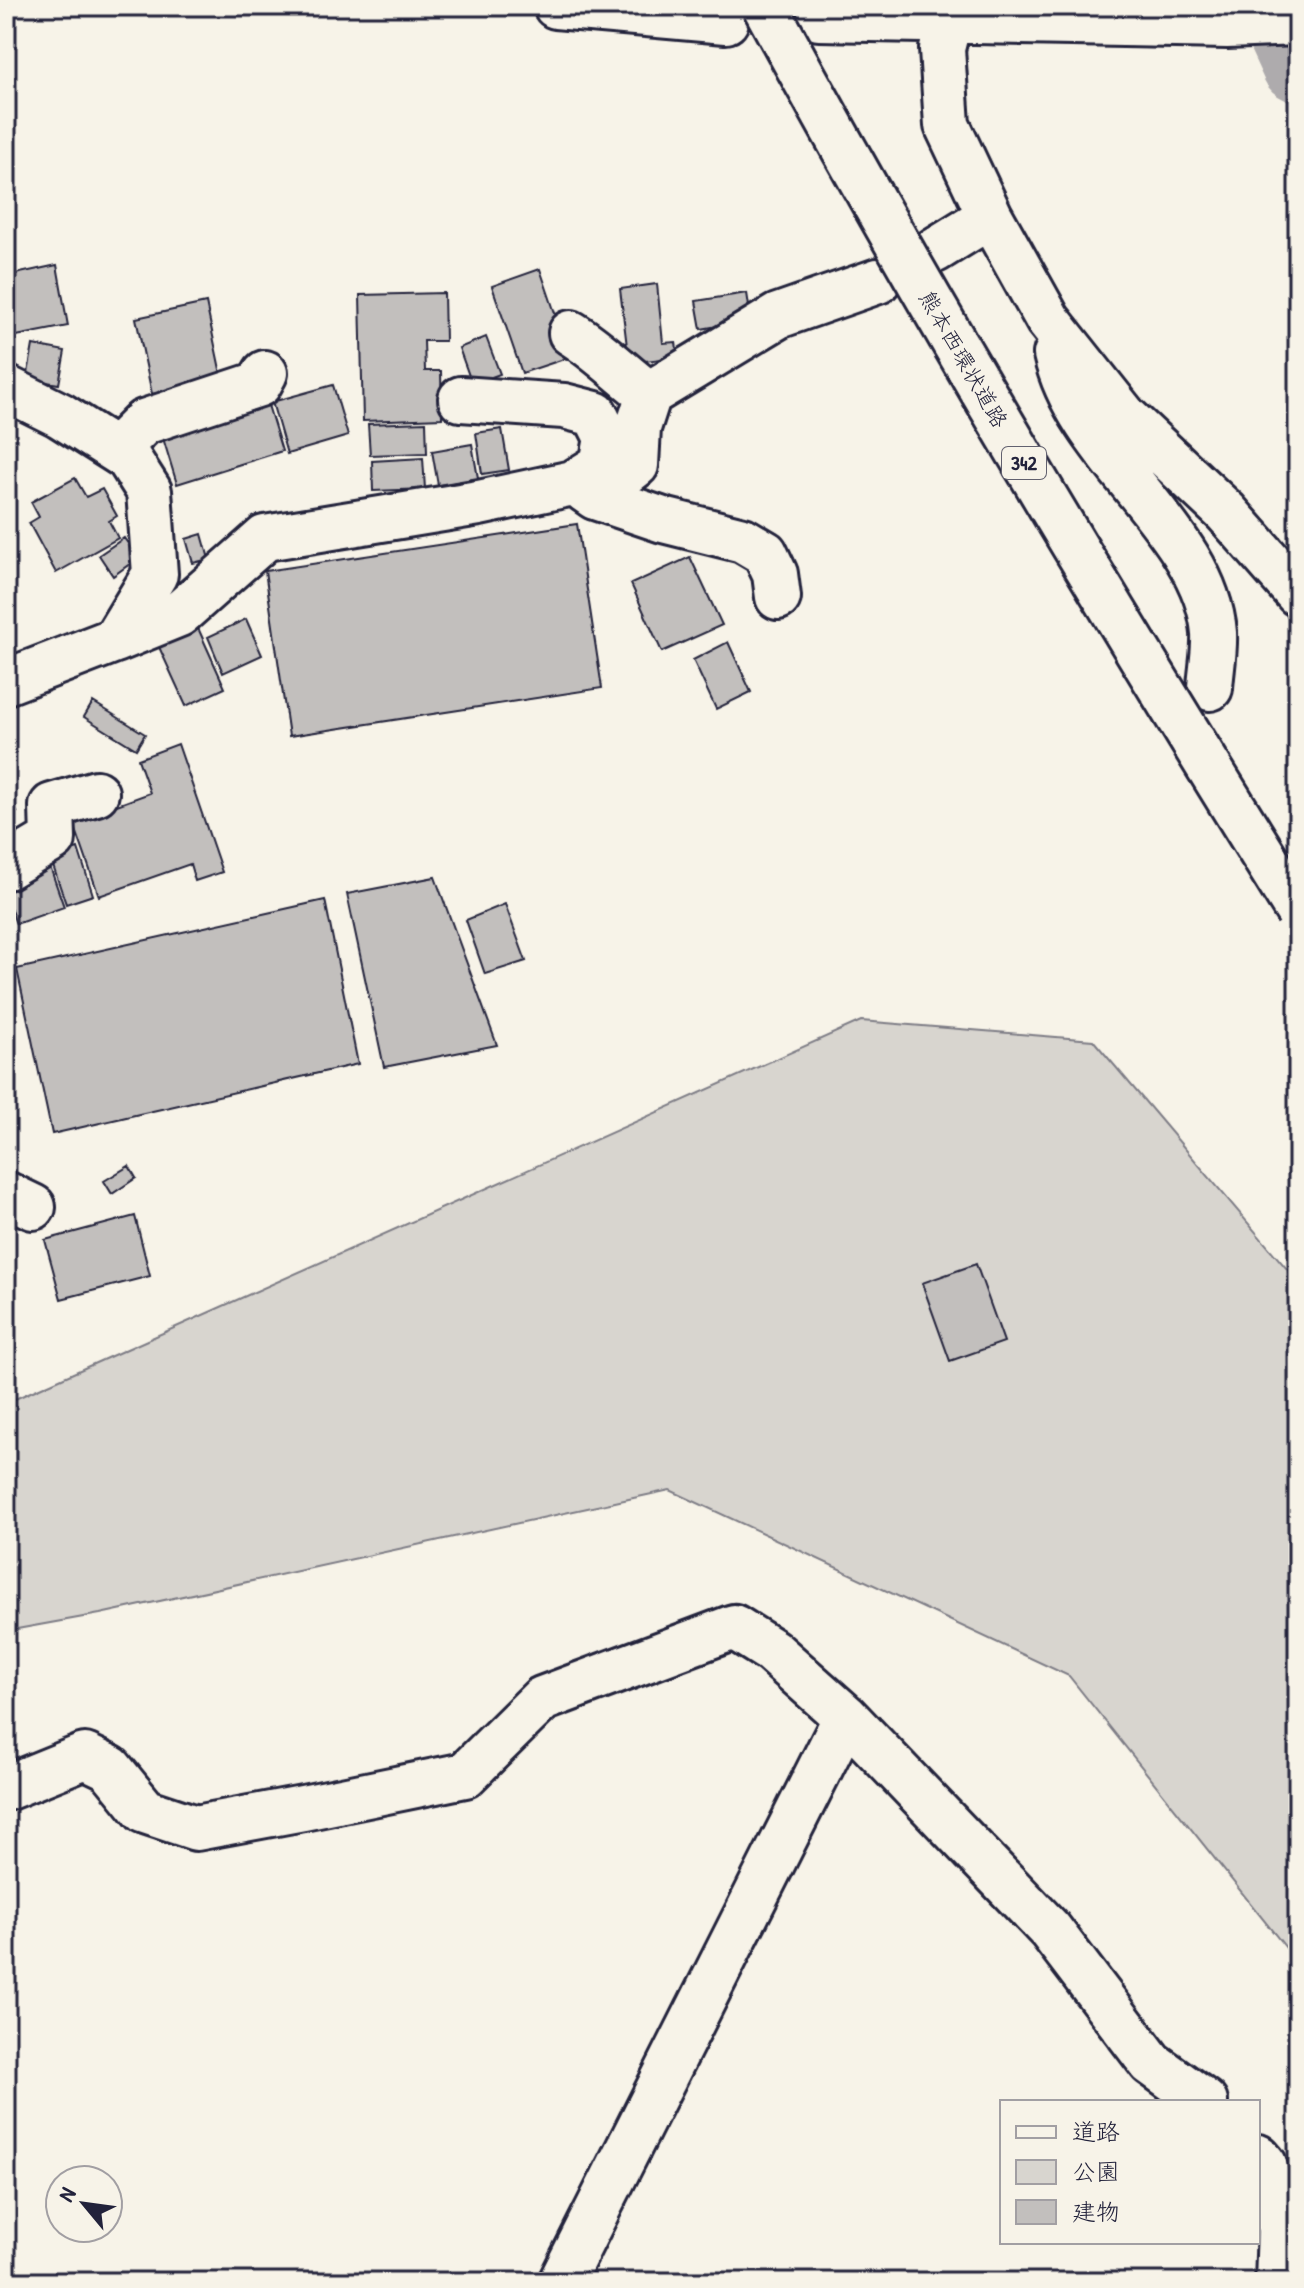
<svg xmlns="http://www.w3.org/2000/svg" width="1304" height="2288" viewBox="0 0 1304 2288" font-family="'Patrick Hand','Klee One',sans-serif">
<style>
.green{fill:#d8d5cf;stroke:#7d7c85;stroke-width:2}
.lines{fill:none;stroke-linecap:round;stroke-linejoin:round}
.river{stroke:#aeabad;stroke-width:74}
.building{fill:#c2bfbd;stroke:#22223b;stroke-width:2}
.minor-casing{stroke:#22223b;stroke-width:50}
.minor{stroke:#f7f3e8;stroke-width:44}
.motorway-bridge-casing{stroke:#22223b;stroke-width:50;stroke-linecap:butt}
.motorway-bridge{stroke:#f7f3e8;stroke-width:44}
.labels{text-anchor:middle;stroke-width:8;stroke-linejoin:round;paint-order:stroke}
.shield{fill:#f7f3e8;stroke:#62616f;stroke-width:2}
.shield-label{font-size:20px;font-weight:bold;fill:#22223b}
.street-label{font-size:22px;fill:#22223b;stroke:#f7f3e8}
</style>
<rect width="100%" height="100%" fill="#f7f3e8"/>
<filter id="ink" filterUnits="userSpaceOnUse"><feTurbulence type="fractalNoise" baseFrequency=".0125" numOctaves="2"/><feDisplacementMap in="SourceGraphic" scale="16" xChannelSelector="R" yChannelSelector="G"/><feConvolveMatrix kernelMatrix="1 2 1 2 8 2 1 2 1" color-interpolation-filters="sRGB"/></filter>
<g filter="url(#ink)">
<path class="green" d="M861,1021L1093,1040L1298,1282V1963L1069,1676L670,1490L100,1614L6,1631V1403Z"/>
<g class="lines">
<path class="river" d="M1271,6L1298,65"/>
</g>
<path class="building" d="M57,265L68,326L6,338V276Z
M540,269L570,357L522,373L492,286Z
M657,284L663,343L676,342L678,357L629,363L620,289Z
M444,293L445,341H424L425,371H441L442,418L363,421L360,295Z
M747,293L751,320L701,329L696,301Z
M206,303L222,379L152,394L136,318Z
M486,337L500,374L472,384L459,348Z
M33,345L65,351L59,384L27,379Z
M333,385L348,436L287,454L272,402Z
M264,392L282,451L177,484L159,425Z
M426,422L427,453L370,455L368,424Z
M502,429L509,470L482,474L476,433Z
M472,444L478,478L438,485L432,451Z
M423,458L425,489L373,491L372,461Z
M75,478L86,497L102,489L117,516L109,521L118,538L56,573L29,523L39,517L31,502Z
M577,524L602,688L289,736L265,571Z
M202,534L209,559L193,563L186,539Z
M124,538L138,558L113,576L99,555Z
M690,557L722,625L662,652L631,584Z
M246,619L262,655L223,673L208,637Z
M198,628L225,688L186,706L159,647Z
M728,642L751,692L716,709L693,660Z
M93,702L145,734L136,749L84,717Z
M178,744L222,872L195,881L190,864L99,896L73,821L150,793L138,759Z
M6,796L17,812L7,817L21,838L6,847Z
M78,848L93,895L66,904L50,857Z
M50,867L64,907L16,924L6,896V882Z
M435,877L497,1045L384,1067L347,894Z
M325,900L358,1064L52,1134L17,969Z
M505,904L526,961L485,974L466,920Z
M129,1166L136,1178L112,1194L104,1181Z
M135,1216L150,1276L61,1299L45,1240Z
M976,1264L1004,1342L950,1361L922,1283Z"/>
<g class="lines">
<g class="minor-casing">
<path id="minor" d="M556,6L726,21
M819,18L1227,26L1298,23
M949,21L942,49L947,125L990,216L1048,320L1125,417L1226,512L1298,594
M935,250L990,216
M571,333C599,350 622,374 649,394
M1056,354C1079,457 1206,531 1214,633C1215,651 1211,671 1210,688
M6,388L60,415L128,458L149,491L155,574L115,640L6,682
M116,450L144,422L259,384L265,373
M585,490L595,497L636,465L638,428L649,394L778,316L878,281
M595,497L663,520L743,540L765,553L775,574L778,597
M115,640L179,614L265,538L479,503L573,483L602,465L607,438L595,414L564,406L461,399
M6,867L53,839L52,806L96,793
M6,1194L33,1207
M6,1788L85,1756L110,1768L145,1811L196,1828L303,1808L465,1775L542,1699L734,1627L772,1651L846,1717L1050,1930L1151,2063L1205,2102
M1258,2157L1264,2164L1280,2229L1278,2282
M561,2282L846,1717"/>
</g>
<use href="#minor" class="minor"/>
<g class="motorway-bridge-casing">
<path id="motorway-bridge" d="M765,6C932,314 1113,614 1298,911"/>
</g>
<use href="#motorway-bridge" class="motorway-bridge"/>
</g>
</g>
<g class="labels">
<rect class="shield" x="1002" y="447" width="44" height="32" rx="6"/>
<g class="shield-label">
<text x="1024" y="470">342</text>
</g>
<g class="street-label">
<text transform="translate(964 359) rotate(60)" y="8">熊本西環状道路</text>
</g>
</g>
<rect width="1304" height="2288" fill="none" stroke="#f7f3e8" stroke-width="32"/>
<rect x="16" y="16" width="1272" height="2256" fill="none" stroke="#22223b" stroke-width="3" filter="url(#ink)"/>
<rect x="1000" y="2100" width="260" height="144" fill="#f7f3e8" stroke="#a29fa3" stroke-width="2"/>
<rect x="1016" y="2126" width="40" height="12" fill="#f7f3e8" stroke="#a29fa3" stroke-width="2"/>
<text x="1072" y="2140" font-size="24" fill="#22223b">道路</text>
<rect x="1016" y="2160" width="40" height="24" fill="#d8d5cf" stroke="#a29fa3" stroke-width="2"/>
<text x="1072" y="2180" font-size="24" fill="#22223b">公園</text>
<rect x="1016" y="2200" width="40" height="24" fill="#c2bfbd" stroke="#a29fa3" stroke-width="2"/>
<text x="1072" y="2220" font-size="24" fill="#22223b">建物</text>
<g transform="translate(84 2204) rotate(299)"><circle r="38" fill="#f7f3e8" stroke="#a29fa3" stroke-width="2"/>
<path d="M0-6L14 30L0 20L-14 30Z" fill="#22223b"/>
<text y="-12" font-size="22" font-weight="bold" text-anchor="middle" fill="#22223b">N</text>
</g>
</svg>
